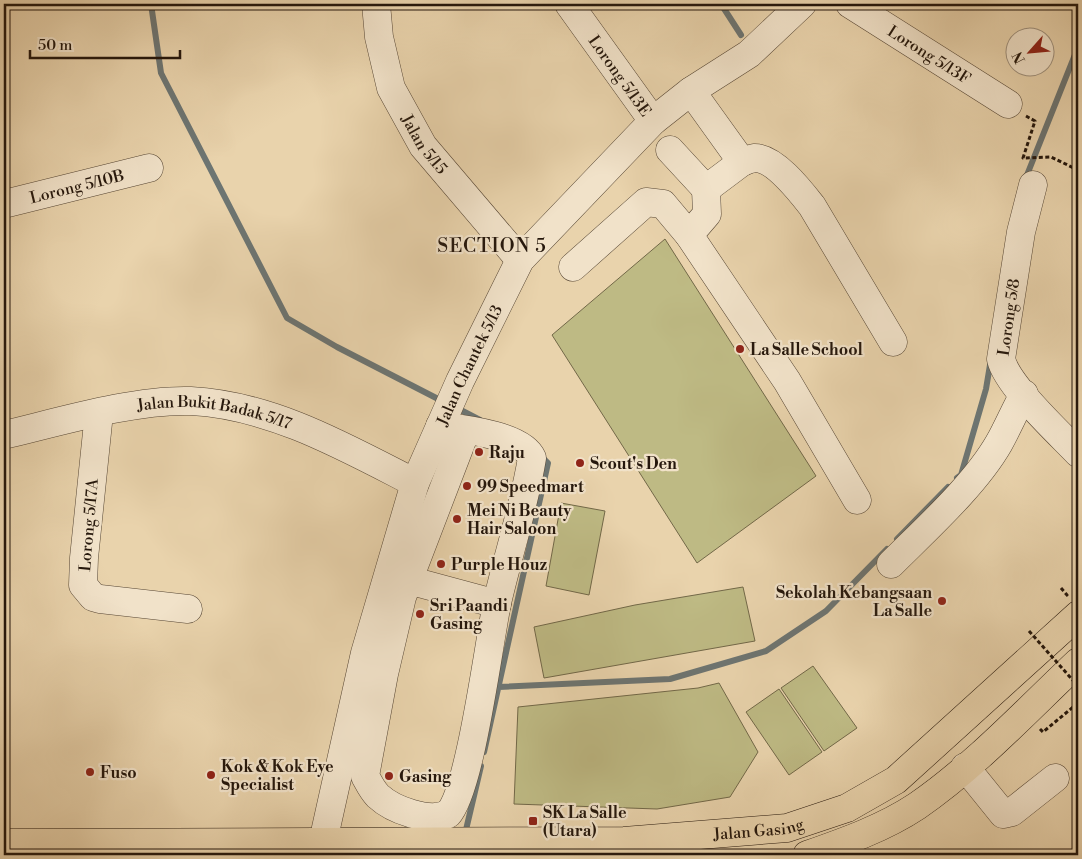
<svg xmlns="http://www.w3.org/2000/svg" width="1082" height="859" viewBox="0 0 1082 859" font-family="'Libre Bodoni',serif">
<style>
.green{fill:#beba84;stroke:#726848}
.lines{fill:none;stroke-linecap:round;stroke-linejoin:round}
.stream{stroke:#6d7572;stroke-width:6}
.minor-casing{stroke:#564634;stroke-width:29}
.major-casing{stroke:#25170c;stroke-width:29}
.path{stroke:#25170c;stroke-width:3;stroke-dasharray:4 2.5;stroke-linecap:butt}
.minor{stroke:#f1e2c9;stroke-width:28}
.major{stroke:#e9d3ac;stroke-width:28}
.path-bridge{stroke:#25170c;stroke-width:3;stroke-dasharray:4 2.5;stroke-linecap:butt}
.poi-dot{fill:#8f2418;stroke:#f1e2c9;stroke-width:2}
.labels{text-anchor:middle;stroke-width:4.5;stroke-linejoin:round;paint-order:stroke}
.street-label{font-size:16px;fill:#25170c;stroke:#f1e2c9}
.poi-label{font-size:16px;font-weight:bold;fill:#25170c;stroke:#f1e2c9;text-anchor:start}
.quarter-label{font-size:19px;letter-spacing:1px;fill:#25170c;stroke:#f1e2c9}
</style>
<rect width="100%" height="100%" fill="#e9d3ac"/>
<filter id="stains"><feTurbulence type="fractalNoise" baseFrequency=".004" numOctaves="4"/><feColorMatrix values="0 0 0 0 .2 0 0 0 0 .09 0 0 0 0 .02 0 0 0 .5 -.17"/></filter>
<radialGradient id="worn" r=".72"><stop offset=".6" stop-color="#630" stop-opacity="0"/><stop offset="1" stop-color="#630" stop-opacity=".3"/></radialGradient>
<path class="green" d="M665,239L816,476L697,563L552,335Z
M561,503L605,511L589,595L546,586Z
M743,587L755,641L544,678L534,627L635,605Z
M813,666L857,728L824,751L781,688Z
M719,683L758,752L730,797L657,809L514,804L518,707L698,688Z
M779,689L822,752L789,775L746,712Z"/>
<g class="lines">
<path class="stream" d="M151,4L161,73L287,318L337,347L444,402
M721,4L741,35
M1025,180L1078,47
M455,407L480,420
M957,478L961,475L986,389L991,359
M897,539L948,487
M499,687L670,679L766,651L826,611L887,549
M484,752L548,463L540,455
M465,834L481,766"/>
<g class="minor-casing">
<g id="minor">
<path id="s1" d="M376,4L379,37L391,88L423,146L520,260"/>
<path id="s2" d="M569,4L653,121"/>
<path id="s3" d="M850,4L1008,104"/>
<path d="M691,91L742,162C745,161 750,159 754,158C774,157 801,192 812,206L893,342"/>
<path d="M670,150L706,189L742,162"/>
<path d="M1033,185L1021,232L1001,359C1007,385 1058,432 1078,453"/>
<path d="M706,189L707,214L689,235L787,381L857,500"/>
<path id="s4" d="M4,204L149,168"/>
<path d="M573,267L646,202L663,204L689,235"/>
<path d="M99,413L84,558L83,585L93,597L100,599L188,609"/>
<path d="M440,426C463,429 522,435 532,458C524,507 508,555 497,603C489,642 470,792 448,814C429,823 393,810 378,796C372,790 369,783 365,776L384,674L402,597L466,430"/>
<path id="s5" d="M4,435C59,422 135,399 191,401C271,405 345,447 415,483"/>
<path d="M891,564C926,529 975,485 999,443C1008,427 1015,410 1024,394"/>
<path d="M391,572L408,580L497,604"/>
<path d="M965,767L1003,814L1012,812L1055,778"/>
<path id="s6" d="M320,855L365,653L415,483L460,381L520,260L653,121L691,91L749,54L802,4"/>
</g>
</g>
<g class="major-casing">
<g id="major">
<path id="s7" d="M4,843L624,841L787,828L847,808L896,780L1078,615"/>
<path d="M807,855C844,842 884,828 917,806C975,766 1027,710 1078,662"/>
</g>
</g>
<path class="path" d="M1026,116L1035,121L1023,158L1051,157L1078,170
M1061,588L1067,595L1065,596
M1040,729L1043,732L1078,703"/>
<use href="#minor" class="minor"/>
<use href="#major" class="major"/>
<path class="path-bridge" d="M1029,631L1078,686"/>
</g>
<g class="poi-dot">
<circle cx="740" cy="349" r="5"/>
<circle cx="479" cy="452" r="5"/>
<circle cx="580" cy="463" r="5"/>
<circle cx="467" cy="486" r="5"/>
<circle cx="457" cy="519" r="5"/>
<circle cx="441" cy="564" r="5"/>
<circle cx="942" cy="601" r="5"/>
<circle cx="420" cy="614" r="5"/>
<circle cx="90" cy="772" r="5"/>
<circle cx="211" cy="775" r="5"/>
<circle cx="389" cy="776" r="5"/>
<rect x="528" y="816" width="10" height="10" rx="2.5"/>
</g>
<g class="labels">
<g class="street-label">
<text dy="6" stroke="none"><textPath href="#s3" startOffset="94">Lorong 5/13F</textPath></text>
<text dy="6" stroke="none"><textPath href="#s2" startOffset="88">Lorong 5/13E</textPath></text>
<text dy="6" stroke="none"><textPath href="#s1" startOffset="151">Jalan 5/15</textPath></text>
<text dy="6" stroke="none"><textPath href="#s4" startOffset="75">Lorong 5/10B</textPath></text>
<text transform="translate(1008 317) rotate(-82)" y="6">Lorong 5/8</text>
<text dy="6" stroke="none"><textPath href="#s6" startOffset="514">Jalan Chantek 5/13</textPath></text>
<text dy="6" stroke="none"><textPath href="#s5" startOffset="215">Jalan Bukit Badak 5/17</textPath></text>
<text transform="translate(88 525) rotate(-85)" y="6">Lorong 5/17A</text>
<text dy="6" stroke="none"><textPath href="#s7" startOffset="755">Jalan Gasing</textPath></text>
</g>
<g class="poi-label">
<text x="750" y="355">La Salle School</text>
<text x="489" y="458">Raju</text>
<text x="590" y="469">Scout's Den</text>
<text x="477" y="492">99 Speedmart</text>
<text x="467" y="516">Mei Ni Beauty<tspan x="467" dy="18">Hair Saloon</tspan></text>
<text x="451" y="570">Purple Houz</text>
<text x="932" y="598" text-anchor="end">Sekolah Kebangsaan<tspan x="932" dy="18">La Salle</tspan></text>
<text x="430" y="611">Sri Paandi<tspan x="430" dy="18">Gasing</tspan></text>
<text x="221" y="772">Kok &amp; Kok Eye<tspan x="221" dy="18">Specialist</tspan></text>
<text x="100" y="778">Fuso</text>
<text x="399" y="782">Gasing</text>
<text x="543" y="818">SK La Salle<tspan x="543" dy="18">(Utara)</tspan></text>
</g>
<g class="quarter-label">
<text x="492" y="252">SECTION 5</text>
</g>
</g>
<rect width="1082" height="859" fill="none" stroke="#e9d3ac" stroke-width="20"/>
<rect x="5" y="5" width="1072" height="849" fill="none" stroke="#25170c" stroke-width="2.5"/>
<rect x="10" y="10" width="1062" height="839" fill="none" stroke="#25170c"/>
<g transform="translate(1030 52) rotate(243)"><circle r="24" fill="#f1e2c9" stroke="#9f917d"/>
<path d="M0-4L9 19L0 12L-9 19Z" fill="#8f2418"/>
<text y="-8" font-size="14" font-weight="bold" text-anchor="middle" fill="#25170c">N</text>
</g>
<path d="M30 50v8h150v-8" fill="none" stroke="#25170c" stroke-width="2.5"/>
<text x="38" y="50" font-size="15" fill="#25170c" stroke="#f1e2c9" stroke-width="4" paint-order="stroke">50 m</text>
<rect width="100%" height="100%" filter="url(#stains)"/>
<rect width="100%" height="100%" fill="url(#worn)"/>
</svg>
